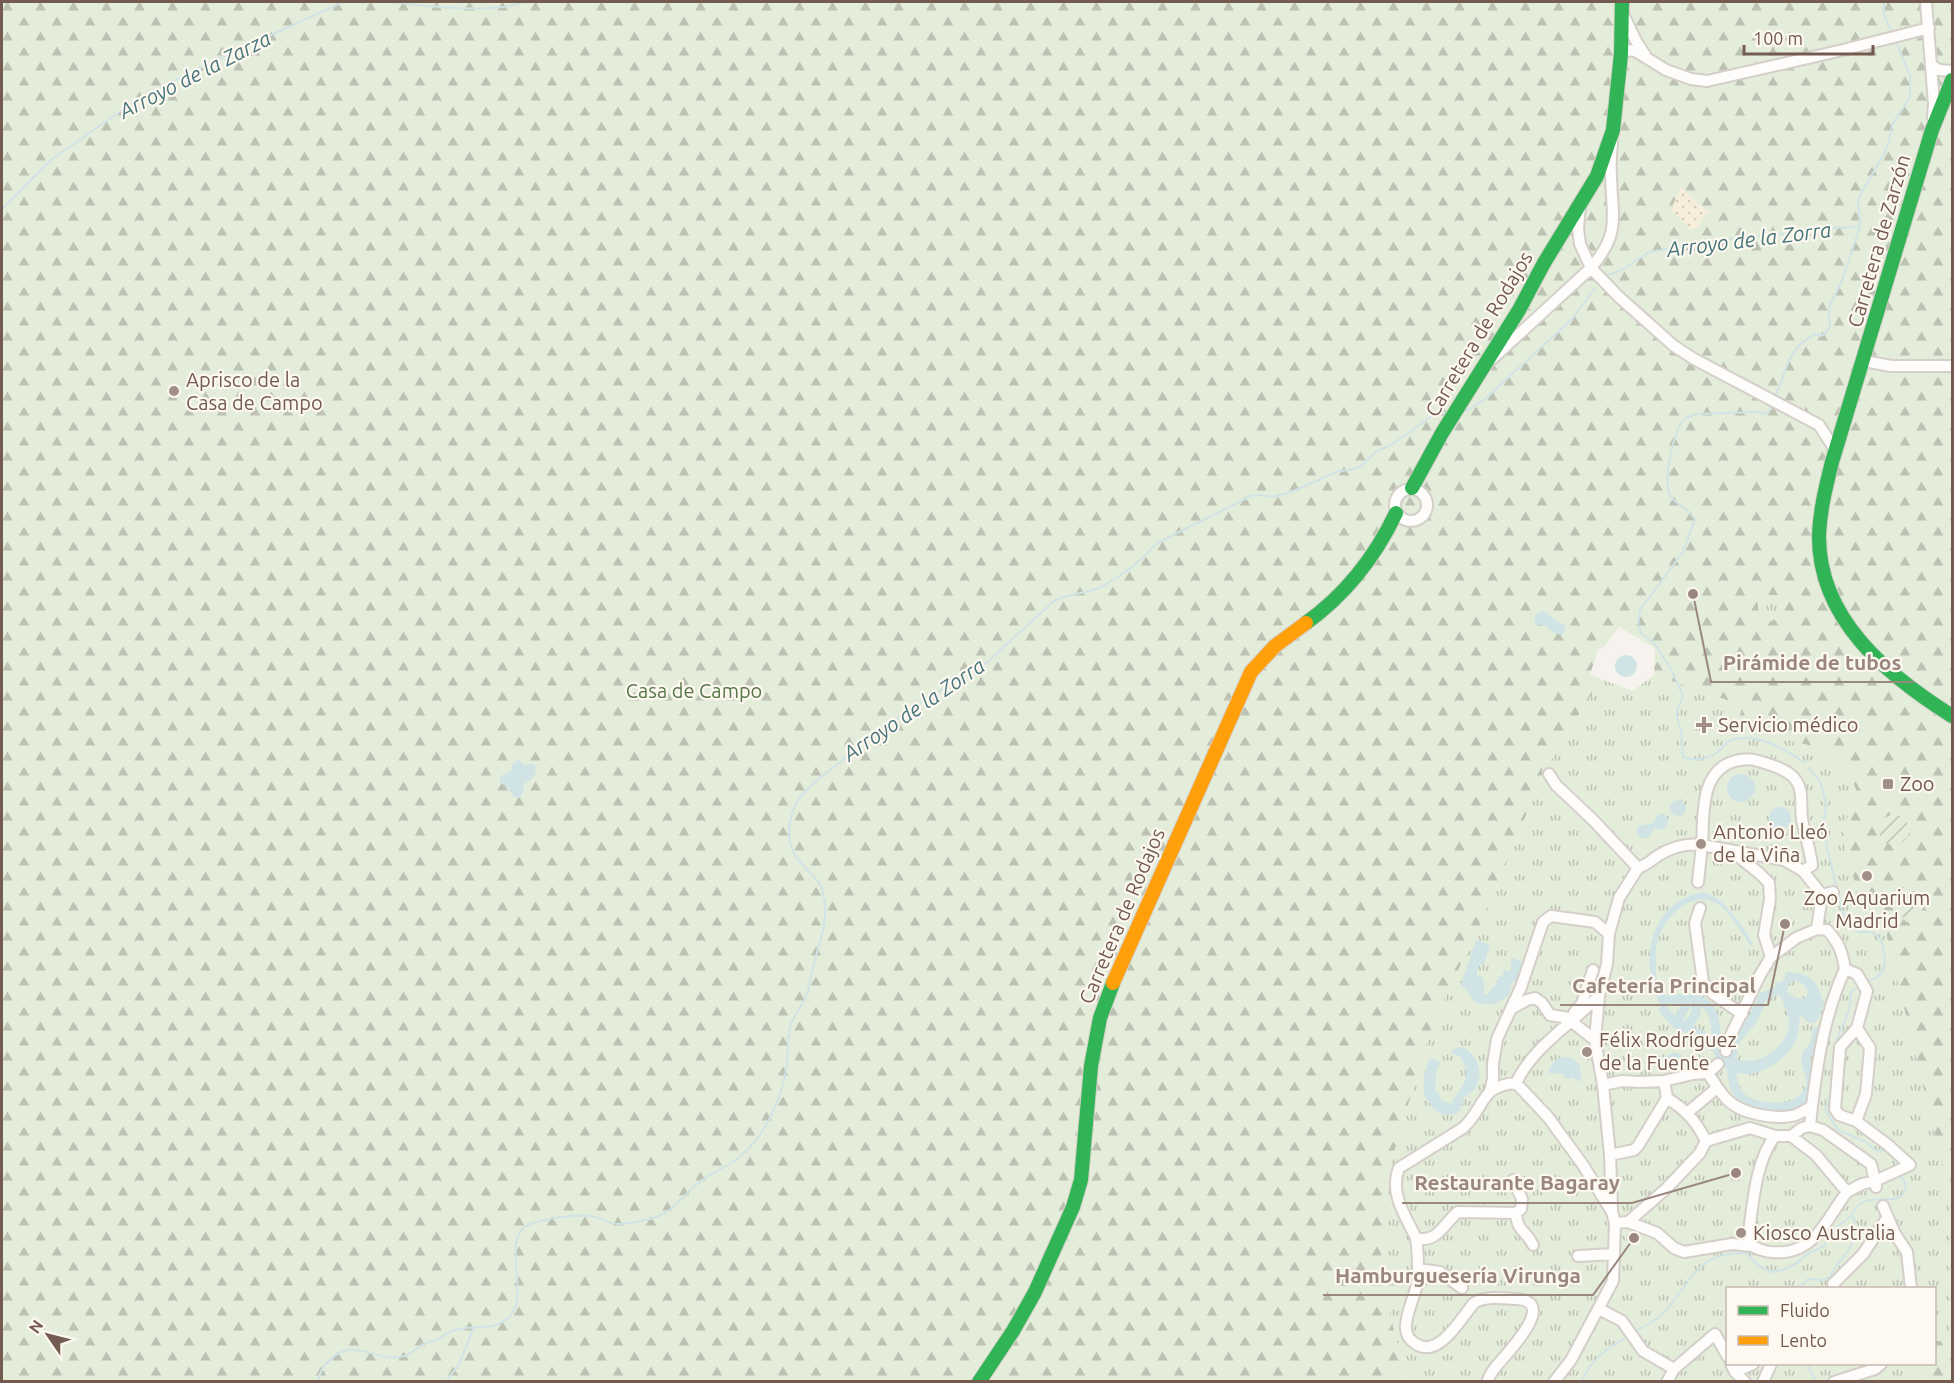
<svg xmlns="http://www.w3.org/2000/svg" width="1954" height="1383" viewBox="0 0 1954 1383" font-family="Ubuntu,sans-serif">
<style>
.forest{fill:url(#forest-firs)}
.sand{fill:url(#sand-dots)}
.park{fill:url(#park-tufts)}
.garden{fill:url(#garden-furrows)}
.water{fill:#d0e4e6;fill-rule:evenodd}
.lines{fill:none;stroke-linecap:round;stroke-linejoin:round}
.stream{stroke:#d0e4e6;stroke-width:2}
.canal{stroke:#d0e4e6;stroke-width:9}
.street-casing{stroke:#d4cfc9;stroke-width:14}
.fast-casing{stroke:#d4cfc9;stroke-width:16}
.slow-casing{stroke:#d4cfc9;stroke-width:16}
.street{stroke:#fefdfc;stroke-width:10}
.fast{stroke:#30b455;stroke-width:14}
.slow{stroke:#ff9f0a;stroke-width:14}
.poi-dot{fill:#a19087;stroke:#fdf8f0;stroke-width:2}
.labels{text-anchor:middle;stroke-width:4.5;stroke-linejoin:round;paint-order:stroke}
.street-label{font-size:20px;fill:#735b50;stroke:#fdf8f0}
.poi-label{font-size:20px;fill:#735b50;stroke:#fdf8f0;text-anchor:start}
.park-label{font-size:20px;fill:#587749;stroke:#fdf8f0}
.water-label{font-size:21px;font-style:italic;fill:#48767c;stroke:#fdf8f0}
.leader{fill:none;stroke:#9a887f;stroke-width:2}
.callout-dot{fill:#9a887f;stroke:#fdf8f0;stroke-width:2}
.callout-label{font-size:21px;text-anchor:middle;font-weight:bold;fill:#9a887f;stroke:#fdf8f0;stroke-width:4.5;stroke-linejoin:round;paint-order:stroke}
</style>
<defs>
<pattern id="forest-firs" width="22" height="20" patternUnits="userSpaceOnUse" patternTransform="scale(1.5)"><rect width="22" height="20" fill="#e4ecda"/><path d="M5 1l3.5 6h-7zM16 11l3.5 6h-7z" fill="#bdc2b3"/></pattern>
<pattern id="sand-dots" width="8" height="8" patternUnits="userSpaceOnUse" patternTransform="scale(1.5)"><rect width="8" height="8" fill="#f6eeda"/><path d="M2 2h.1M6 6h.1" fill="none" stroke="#d6cebd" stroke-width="1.8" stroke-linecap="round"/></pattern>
<pattern id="park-tufts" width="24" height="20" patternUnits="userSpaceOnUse" patternTransform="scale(1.5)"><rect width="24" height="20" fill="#e4ecda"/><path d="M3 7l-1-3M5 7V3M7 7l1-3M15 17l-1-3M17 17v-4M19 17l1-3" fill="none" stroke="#bdc2b3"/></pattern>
<pattern id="garden-furrows" width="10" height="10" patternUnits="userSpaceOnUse" patternTransform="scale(1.5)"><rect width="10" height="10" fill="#e4ecda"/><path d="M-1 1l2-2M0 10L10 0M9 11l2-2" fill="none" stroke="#bdc2b3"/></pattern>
</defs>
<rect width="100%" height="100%" fill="#f6f3ee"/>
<path class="forest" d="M2,2H1952V1207L1884,925L1863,914L1841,832L1858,794L1852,781L1844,768L1820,748L1736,727L1742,707L1724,699L1654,675L1655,648L1619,627L1605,646L1598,650L1590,674L1601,679L1550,762L1541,764L1543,774L1491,900L1470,947L1447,992L1427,1042L1392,1159L1384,1199L1381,1239L1383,1286L1407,1381L2,1382Z
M1935,1341H1952V1381L1925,1382L1926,1364H1934Z"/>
<path class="sand" d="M1681,187L1694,200L1709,212L1701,219L1700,226L1690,230L1671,209Z"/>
<path class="park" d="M1763,595H1780L1781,611L1778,618L1769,622C1759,617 1753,605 1763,595Z
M1654,675L1724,699L1742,707L1736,727L1820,748L1844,769L1852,781L1858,794L1841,832L1863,913L1884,925L1952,1207V1341H1935L1934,1288H1728V1364H1926L1925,1381L1407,1382L1383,1286L1381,1239L1384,1199L1392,1159L1427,1042L1447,992L1470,947L1491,900L1543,774L1541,764L1550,762L1601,679L1632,691Z"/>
<path class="garden" d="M1879 830a15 15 0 1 1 30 0a15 15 0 1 1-30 0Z
M1905,886L1924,897L1926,900L1925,906L1912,922H1906C1900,915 1897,900 1898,890Z"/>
<path class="water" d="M1544,611L1556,621L1564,625L1566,630L1561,635L1552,632L1547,627L1536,624L1534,620L1536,614Z
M1615 666a11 11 0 1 1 22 0a11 11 0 1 1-22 0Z
M519,759L523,765L532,764L536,766L535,776L523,785L524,790L520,798L514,797L507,787L499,782L502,775L511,771L512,765Z
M1727 788a14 14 0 1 1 28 0a14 14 0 1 1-28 0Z
M1670 808a8 8 0 1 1 16 0a8 8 0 1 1-16 0Z
M1769 818a11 11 0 1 1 22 0a11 11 0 1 1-22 0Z
M1660,813L1667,817C1669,824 1666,829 1659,830L1655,828L1648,838H1640L1637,833L1638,826L1653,823Z
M1704,892C1724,898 1744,926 1753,945L1751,946C1741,932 1731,912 1716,903C1690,889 1661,920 1657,944C1655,952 1656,960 1656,967C1656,974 1656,984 1660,990C1662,993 1667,996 1670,999L1664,1010C1636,968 1648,901 1704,892Z
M1476,940L1490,945L1484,965L1480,964L1476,975L1483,977L1482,981L1485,983L1483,993L1488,995L1493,986H1496L1499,976L1502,977L1504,970L1510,971L1512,964L1510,963L1512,958L1525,963L1518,982L1513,981L1508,996L1492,1005L1476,1003L1461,984Z
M1786,972C1812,973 1817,981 1824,1004L1818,1019L1814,1023H1809L1800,1015C1799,1024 1799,1034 1795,1042C1782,1068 1738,1089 1718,1060C1715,1055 1713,1053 1713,1047L1715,1045C1721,1050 1726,1056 1734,1059C1757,1066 1784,1051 1789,1027C1791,1012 1778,996 1775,982L1780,983L1784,979ZM1795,980L1803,984L1808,991L1807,996L1803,999L1796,998L1787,991L1788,984Z
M1461,1047C1476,1051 1485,1074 1476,1087C1474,1091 1468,1093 1465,1097C1463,1101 1461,1106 1460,1111C1445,1123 1427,1107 1424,1091C1423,1080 1425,1068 1430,1058L1440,1062L1436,1073L1435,1091L1438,1092L1441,1100L1451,1104C1461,1086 1472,1081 1462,1060C1460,1055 1457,1054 1451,1054L1453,1049Z
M1674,1052L1681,1055L1682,1059L1680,1064L1668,1065L1659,1061L1661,1057H1665Z
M1569,1057C1585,1064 1578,1070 1582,1082L1571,1077L1569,1079L1563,1077L1564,1074L1548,1073C1552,1061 1556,1057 1569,1057Z"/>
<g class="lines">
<path class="stream" d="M392,2C423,6 495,14 523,2
M1884,2V15L1892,33
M2,209L51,160L135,101L199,68L343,2
M1608,275L1622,270L1649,252L1735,238L1818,231L1831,228L1858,227
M1775,396C1789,369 1784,351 1815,334L1821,336C1830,331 1832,323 1828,315L1830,305L1841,283L1860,227L1858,199L1885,152L1889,141L1892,125L1910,97V76L1896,41
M1771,404L1767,414L1756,412L1696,414C1689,416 1685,418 1681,424C1673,436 1662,485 1671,497C1678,506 1689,509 1695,519L1683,552L1640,610L1638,624L1641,633L1655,644L1672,671L1683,696L1677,710V718L1681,730L1683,757C1693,762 1708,759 1718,752C1723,748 1725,742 1732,740C1756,732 1786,749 1805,763
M1466,411L1485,399L1572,319L1595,288
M1809,768L1821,783L1826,804L1823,831L1843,914L1850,927L1859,932H1871L1878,936L1883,946L1885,960L1883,971L1876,978L1867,981
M1834,1059L1836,1042L1849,1010L1851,992L1859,985
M1832,1089L1825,1110L1838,1130L1866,1142L1875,1150L1887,1151L1900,1166
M1793,1288L1801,1286L1808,1279L1823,1280L1830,1277C1838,1256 1854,1256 1854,1229C1855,1223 1855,1220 1852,1215C1865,1187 1891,1208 1903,1194C1903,1194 1906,1186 1906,1185L1900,1174
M1635,1332C1645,1326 1659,1319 1666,1310C1693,1279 1697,1252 1746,1253L1759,1266L1771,1272L1783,1270L1797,1263L1806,1255L1824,1246L1836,1228L1852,1215
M1807,1364L1816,1382
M318,1382C320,1370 324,1365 332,1358C355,1337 379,1364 404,1356C411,1354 417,1347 424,1344C427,1342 431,1342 434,1341C442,1338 448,1332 455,1330C475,1324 499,1333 513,1312C527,1291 502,1237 528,1225C539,1219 578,1214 591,1216C600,1217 607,1224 618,1224C636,1223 658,1220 672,1208C683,1199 691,1188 702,1180C714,1171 729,1166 741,1156C766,1134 783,1097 787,1064C788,1051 787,1037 791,1024C795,1013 803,1005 807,994C810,987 810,979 812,971C817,949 827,927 825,904C823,879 812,877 799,861C786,845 787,824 795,806C804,789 821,777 835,766C846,758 855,747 866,739C897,717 932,699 962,675L972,676L1054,601C1069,593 1088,594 1103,586C1115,579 1129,570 1138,562C1146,555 1151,548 1159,542L1251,496L1261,495L1272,497L1291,492L1339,471L1349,470L1361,466L1376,452L1394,443L1435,414L1445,413
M449,1382L448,1378L459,1365L473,1329
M1582,1382C1589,1360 1609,1348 1628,1336"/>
<path class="canal" d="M1776,991L1763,997C1759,1004 1757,1012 1753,1019C1748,1028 1737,1034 1734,1045C1732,1050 1733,1057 1732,1063C1730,1093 1742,1106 1772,1107C1787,1108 1799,1105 1808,1092C1817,1076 1803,1069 1806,1056C1807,1052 1812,1049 1814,1045C1816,1041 1817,1036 1817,1031
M1670,999C1676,999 1684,998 1690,998C1715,1000 1718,1026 1715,1045
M1664,1010L1676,1024L1702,1035L1713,1047
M1676,1024L1685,1007V999
M1685,1028L1696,1014V1000"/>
<g class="street-casing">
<path id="street" d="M1926,2L1934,104L1933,118
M1623,14L1636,41L1645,55
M1621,54L1629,50L1637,52L1666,70L1691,79L1707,81L1843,50L1929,28
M1931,65L1939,70L1952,71
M1580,207L1578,228L1580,244L1591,268L1619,297L1674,346L1694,359L1819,425L1832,445L1835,455
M1492,359L1591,268C1621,232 1612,218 1611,176C1610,165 1611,154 1612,143
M1864,361L1891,366H1952
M1395 505a16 16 0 1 1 32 0a16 16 0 1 1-32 0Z
M1549,774L1556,785L1594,821L1638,868C1649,864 1651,860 1659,855C1672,847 1688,843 1702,845L1698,882
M1733,852L1759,873L1769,883L1770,899L1764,935L1771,957
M1803,871L1784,860L1702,845C1704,816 1699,771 1735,761C1743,759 1750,758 1758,761C1769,764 1787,769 1795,779C1804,790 1800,806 1802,819C1805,835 1810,849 1812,865L1803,871L1822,895L1833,892
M1822,895L1817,929L1827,930C1839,943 1842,951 1845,969L1857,974L1867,991L1857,1028
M1700,908L1695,923L1703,982L1713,994L1742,1014
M1609,934L1619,898L1638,868
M1511,1009L1527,1000L1535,998L1542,1003L1550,1015L1575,1019
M1574,1013L1582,1003L1593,970
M1572,1022L1595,1040
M1726,1051L1728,1041L1760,975L1771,957L1796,938L1817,929
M1708,1073C1715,1084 1721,1095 1731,1103C1745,1114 1773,1119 1791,1116C1799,1115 1805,1110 1812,1106C1818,1058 1825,1013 1845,969
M1516,1083C1533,1047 1571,1024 1599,996
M1603,1085L1622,1081L1640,1082L1664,1081L1693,1074L1708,1073L1718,1064
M1490,1091L1493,1079V1064L1497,1039L1521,987L1543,922L1551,916L1595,922L1609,934L1607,964L1599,996L1595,1040L1603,1085L1610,1155L1612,1209
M1667,1098C1686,1110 1696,1121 1706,1141
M1687,1113L1717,1088
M1856,1121L1839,1115L1835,1109L1840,1047L1857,1028L1870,1048L1866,1094L1856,1121L1888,1145L1910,1165L1875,1181L1876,1187
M1791,1136L1802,1128L1810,1126
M1610,1155L1634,1150L1638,1146L1667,1098L1664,1081
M1883,1206L1895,1234L1907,1252L1911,1288
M1516,1213C1517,1232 1526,1230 1533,1245
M1628,1222L1657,1233L1674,1248L1684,1252L1732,1244L1752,1246L1749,1241V1232C1753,1202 1756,1160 1775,1136
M1615,1223L1628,1222L1667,1188L1700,1153L1706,1141L1750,1128L1775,1136H1791L1816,1155L1847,1192L1862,1184L1875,1181L1871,1164L1823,1130L1810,1126L1812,1106
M1416,1238C1437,1244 1444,1223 1458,1212L1516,1213L1521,1209L1522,1199L1513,1180
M1752,1246C1763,1252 1772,1253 1785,1252C1818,1248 1828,1216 1847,1192
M1578,1256L1614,1254
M1418,1269L1440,1272L1462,1288
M1834,1288L1833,1284L1863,1254L1887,1218
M1599,1309L1622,1321L1643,1351L1674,1369L1667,1382
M1731,1364L1735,1372L1745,1382
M1674,1369L1715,1334L1728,1357
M1735,1372L1753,1364
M1487,1382C1489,1377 1491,1373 1494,1369C1503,1357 1562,1300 1515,1299C1501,1298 1486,1296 1474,1303C1461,1318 1439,1359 1416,1344C1409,1340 1405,1333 1406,1325C1407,1311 1414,1298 1417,1284C1419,1269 1418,1254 1416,1238C1405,1215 1389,1193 1399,1168L1463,1128C1486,1107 1479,1086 1516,1083L1548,1117L1583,1165L1612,1212L1615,1223L1613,1281L1571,1360L1554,1382
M1763,1382L1771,1364
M1834,1382L1875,1369L1881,1364"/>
</g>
<g class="fast-casing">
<path id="fast" d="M1952,80L1932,130L1832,462C1826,486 1820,510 1819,535C1818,619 1887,675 1952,716
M1412,488L1442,433L1519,310L1544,263L1597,176L1613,130L1621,54L1622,2
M1306,623C1345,595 1375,557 1396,513
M979,1382L1013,1331L1035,1292L1073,1207L1081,1180L1091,1066L1100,1018L1113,983"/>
</g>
<g class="slow-casing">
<path id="slow" d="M1113,983L1251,672L1275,646L1306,623"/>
</g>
<use href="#street" class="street"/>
<use href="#fast" class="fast"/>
<use href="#slow" class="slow"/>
</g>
<g class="poi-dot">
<circle cx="174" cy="391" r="6"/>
<path d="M1701 716h6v6h6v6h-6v6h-6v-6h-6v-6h6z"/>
<rect x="1882" y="778" width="12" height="12" rx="3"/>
<circle cx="1701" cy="844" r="6"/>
<circle cx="1867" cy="876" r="6"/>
<circle cx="1587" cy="1052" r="6"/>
<circle cx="1741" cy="1233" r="6"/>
</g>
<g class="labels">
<g class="street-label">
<text transform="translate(1879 241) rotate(-74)" y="7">Carretera de Zarzón</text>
<text transform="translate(1479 334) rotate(-59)" y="7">Carretera de Rodajos</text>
<text transform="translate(1122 916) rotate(-67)" y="7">Carretera de Rodajos</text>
</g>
<g class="poi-label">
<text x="186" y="387">Aprisco de la<tspan x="186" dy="23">Casa de Campo</tspan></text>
<text x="1718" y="732">Servicio médico</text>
<text x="1900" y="791">Zoo</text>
<text x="1713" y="839">Antonio Lleó<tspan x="1713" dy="23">de la Viña</tspan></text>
<text x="1867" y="905" text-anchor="middle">Zoo Aquarium<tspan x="1867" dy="23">Madrid</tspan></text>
<text x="1599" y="1047">Félix Rodríguez<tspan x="1599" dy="23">de la Fuente</tspan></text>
<text x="1753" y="1240">Kiosco Australia</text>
</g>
<g class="park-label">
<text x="694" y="698">Casa de Campo</text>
</g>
<g class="water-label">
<text transform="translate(195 75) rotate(-27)" y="7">Arroyo de la Zarza</text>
<text transform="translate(1749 240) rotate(-7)" y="7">Arroyo de la Zorra</text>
<text transform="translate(914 710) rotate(-34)" y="7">Arroyo de la Zorra</text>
</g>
</g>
<path class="leader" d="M1693 594L1711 682H1914M1785 924L1768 1005H1560M1736 1173L1632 1203H1402M1634 1238L1593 1295H1323"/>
<g class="callout-dot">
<circle cx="1693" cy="594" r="6"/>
<circle cx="1785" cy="924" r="6"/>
<circle cx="1736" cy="1173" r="6"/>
<circle cx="1634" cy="1238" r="6"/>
</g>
<g class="callout-label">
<text x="1812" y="670">Pirámide de tubos</text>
<text x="1664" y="993">Cafetería Principal</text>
<text x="1517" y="1190">Restaurante Bagaray</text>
<text x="1458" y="1283">Hamburguesería Virunga</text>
</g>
<rect width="1954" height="1383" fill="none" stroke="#735b50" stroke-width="6"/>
<rect x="1726" y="1287" width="210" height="78" fill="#fdf8f0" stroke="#c6b9b0" stroke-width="1.5"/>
<rect x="1738" y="1306" width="30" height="9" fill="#30b455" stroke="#c6b9b0" stroke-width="1.5"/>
<text x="1780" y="1317" font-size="18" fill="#735b50">Fluido</text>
<rect x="1738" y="1336" width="30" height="9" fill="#ff9f0a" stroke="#c6b9b0" stroke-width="1.5"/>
<text x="1780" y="1347" font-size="18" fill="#735b50">Lento</text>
<g transform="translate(48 1335) rotate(305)" stroke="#fdf8f0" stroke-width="4.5" paint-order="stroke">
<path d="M0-4.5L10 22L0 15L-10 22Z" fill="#735b50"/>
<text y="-9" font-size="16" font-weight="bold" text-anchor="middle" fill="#735b50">N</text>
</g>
<path d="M1744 45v9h129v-9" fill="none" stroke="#735b50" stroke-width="3"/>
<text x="1753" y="45" font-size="18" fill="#735b50" stroke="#fdf8f0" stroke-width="4.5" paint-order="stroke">100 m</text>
</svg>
